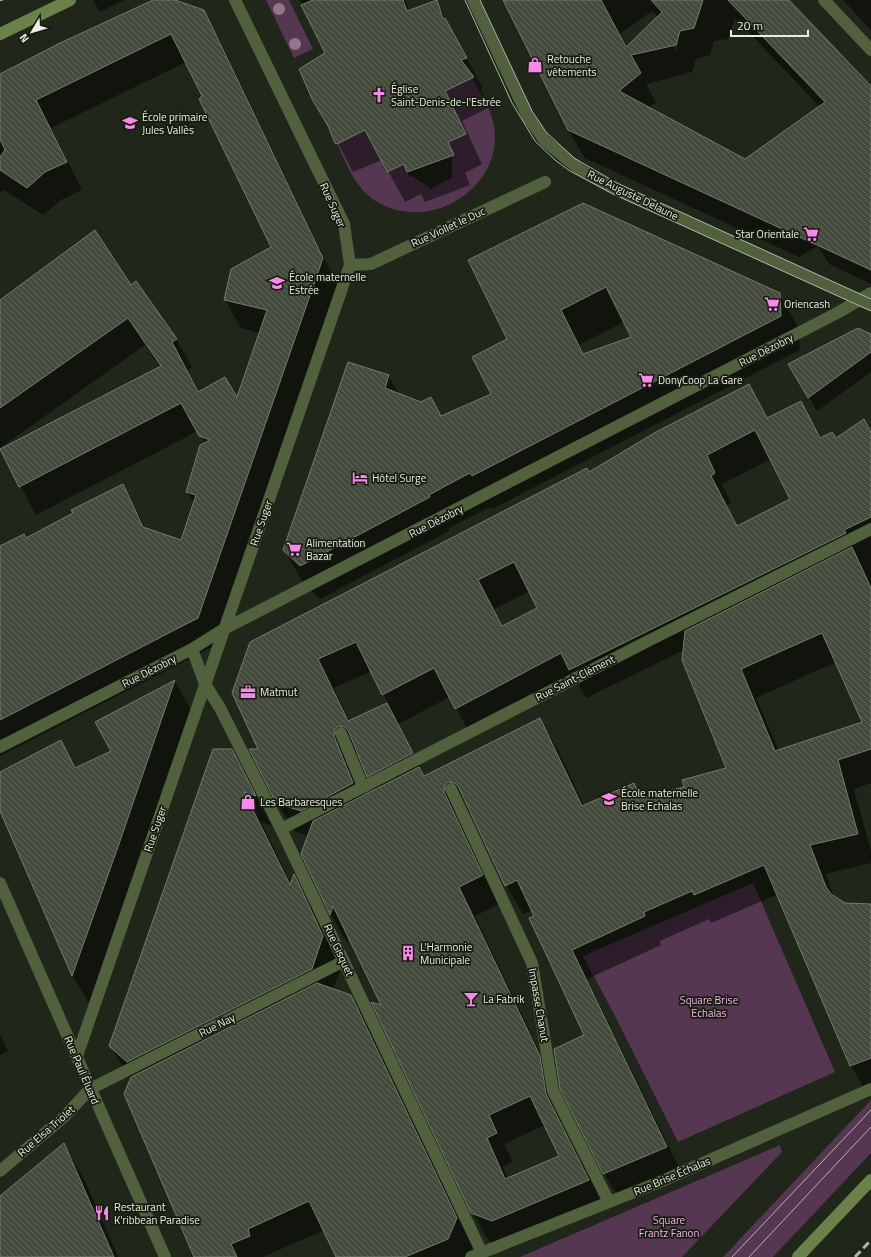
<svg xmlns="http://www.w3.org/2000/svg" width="871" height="1257" viewBox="0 0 871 1257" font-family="'Titillium Web',sans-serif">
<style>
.green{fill:#553751}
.shadow{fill:#0007;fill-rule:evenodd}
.building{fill:url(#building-back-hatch);stroke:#747b6c;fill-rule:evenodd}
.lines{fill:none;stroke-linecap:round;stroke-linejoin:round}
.street{stroke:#51603d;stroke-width:12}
.secondary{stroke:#6a8149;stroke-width:12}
.tram{stroke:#b1b5ab;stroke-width:1}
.rail{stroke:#b1b5ab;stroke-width:3;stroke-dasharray:8 4;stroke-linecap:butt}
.tree{fill:#94768b}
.labels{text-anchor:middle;stroke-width:3.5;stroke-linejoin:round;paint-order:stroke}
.poi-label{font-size:11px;fill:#eaeee5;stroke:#171c10;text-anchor:start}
.street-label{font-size:11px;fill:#eaeee5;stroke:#171c10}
.park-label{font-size:11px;fill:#f3b7e9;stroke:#171c10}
</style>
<defs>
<pattern id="building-back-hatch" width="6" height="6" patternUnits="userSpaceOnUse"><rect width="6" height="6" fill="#444b3d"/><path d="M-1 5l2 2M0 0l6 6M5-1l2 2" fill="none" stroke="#5f6559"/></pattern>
</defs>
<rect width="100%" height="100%" fill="#202619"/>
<path class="green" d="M266,0H289L313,49L294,58Z
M472,78C479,91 490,107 493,121C509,188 424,239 370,197C353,183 346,163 337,143L365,128L385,171L389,172L405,163L409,177L412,176L429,187V189H432L433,187L450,179L452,177V156L454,155L446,143L463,135L456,113L443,91Z
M753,883L835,1072L678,1142L614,1014L583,956Z
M871,1100V1153L773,1257H723Z
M780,1145L782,1152L682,1257H520Z"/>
<path class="shadow" d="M93,0H124L100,12Z
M153,0H171L203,11L219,39L338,287L214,646L0,756V547L26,539L123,486L146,529L181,541L194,503L187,492L205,443L198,431L36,515L1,449L160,367L145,345L0,448V302L131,286L176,339L192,367L187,371L199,393L237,399L260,333L241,328L225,300L273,247L186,62L51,128L82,190L61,200L43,215L4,190L0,192V74Z
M300,0H405L410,11L436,2L483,88L480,89L490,107L462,121L482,164L465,173L470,185L425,202L421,194L405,202L382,160L353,172L332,131L326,54Z
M505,0H787L871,87V284L829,264L818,246L799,257L585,158L568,130ZM652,11L658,17L627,48L620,34ZM735,18L820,107L745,160L649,108L656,102L646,84L692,72L696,59L710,55L714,41L728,39ZM679,39L676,50L674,49L676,42Z
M843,0H871V30Z
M470,260L779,294L799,328L800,350L492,509L491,507L468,518L448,529L449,531L320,599L304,584L284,550L349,364L389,376L399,394L441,417L492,394L508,339ZM624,322L632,338L584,354L579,345Z
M871,335V372L817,411L790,364Z
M749,385L768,419L801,402L821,439L836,440L871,434V783L854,789L871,851V863L826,874L835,900L845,904L863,906L871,903V1093L868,1094L851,1066L778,894L711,923L709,919L660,941L661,945L587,979L683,1176L621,1202L604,1173L585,1035L532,910L523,914L506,885L471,811L469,810L461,813L499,904L475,916L556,1086L562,1124L590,1178L575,1185V1187L591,1180L605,1209L509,1249L489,1241L472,1212L383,1007L349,936L347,942L331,915L302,854L308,836L294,831L277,802L260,750L233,693L589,474ZM771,459L792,499L738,527L727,505L731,503L722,484ZM530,591L539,609L503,627L494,609ZM684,650L727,768L685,787L642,799L634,784L584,806L557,748L540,720L425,777L398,724L450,697L472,737L577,682L586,698ZM836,662L863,723L779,751L756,698ZM372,671L388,703L350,722L334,688ZM359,754L376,790L363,797L350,766L354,755ZM545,1125L561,1157L508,1179L503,1167L513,1162L504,1144Z
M175,682L191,710L89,1003L73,976L0,809V773L60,741L76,768L112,752L97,722Z
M232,750L272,826L261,822L291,884L294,876L311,906L341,968L333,989L351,995L367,1024L473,1247L469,1257H337L324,1230L263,1257H195L131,1080L110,1046Z
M0,1035L8,1051L0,1055Z
M64,1145L85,1181L118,1257H0V1197Z"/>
<path class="building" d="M153,0H175L204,10L323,258L198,618L0,720V546L24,534L26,538L73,513L71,510L123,484L143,527L181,540L196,495L186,492L200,445L210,440L199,436L181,403L19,487L0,449L161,366L128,318L0,408V300L95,230L131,285L136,281L177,339L172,342L198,392L225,377L237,397L267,310L224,300L231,269L271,247L199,99L202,96L171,34L36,100L67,162L45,172L27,188L0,170V157L5,150L0,139V74L58,44Z
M313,0H403L407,11L437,0L443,19L445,18L467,58L461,60L474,77L445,91L466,134L448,142L454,155L407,172L404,164L387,172L365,130L337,144L335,143L328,126L312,99L299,69L325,53L301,5Z
M503,0H601L626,47L662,12L651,0H703L694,28L680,31L676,45L631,55L641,73L619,91L745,159L825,102L728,0H789L871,86V270L568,130Z
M583,203L780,293L781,316L472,476L470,473L449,484L429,495L430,497L300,566L283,550L348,362L389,375L385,388L421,402L431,397L441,416L491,394L472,357L507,339L468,260ZM606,287L631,337L583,354L561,310Z
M858,328L871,334V352L808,398L788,364Z
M749,384L767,418L801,401L820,438L832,432L836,438L864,419L871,432V517L844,530L846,533L569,670L561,653L455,709L434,668L382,695L356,642L318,659L348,721L387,703L413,753L367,777L348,730L345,727L339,726L335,729L334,736L353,783L301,811L276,803L249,749H258L232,693L250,642L587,468L589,472L656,432ZM755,430L790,499L737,526L711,476L715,473L707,455ZM514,562L537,608L502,626L478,580Z
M852,547L871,588V749L838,760L858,834L810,845L826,887L831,894L845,903L871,904V1058L850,1066L764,865L694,895L692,891L644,912L645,916L572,950L667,1147L603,1174L560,1089L554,1049L584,1035L529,918L534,916L517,880L505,886L458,786L455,783L448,782L445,785L444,792L483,875L459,887L540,1056L546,1094L589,1180L492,1221L471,1213L371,1002L381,1005L333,906L330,915L301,854L313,821L419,767L424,776L540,718L582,806L634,783L641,798L684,787L682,780L726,768L682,660L685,631ZM822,633L862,722L775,751L741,669ZM530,1096L559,1156L505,1179L487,1138L497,1133L489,1115Z
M175,680L119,844L72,976L0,811V772L61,740L75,768L111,751L95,722Z
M213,749H232L256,796L244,792L290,885L294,874L323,936L312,969L127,1062L109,1046Z
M317,983L351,995L457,1218L448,1239L405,1257H336L309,1201L248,1229L250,1236L231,1244L237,1257H194L124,1094L131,1077Z
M64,1143L114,1257H0V1196Z"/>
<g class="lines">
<path class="street" d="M473,0L528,117L545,141L579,169L609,186L871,305
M824,0L871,50
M350,265L371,264L545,182
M192,649L205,684L220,708L281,829L482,1253
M341,733L363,787
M0,747L192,649L224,629L839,312L871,293
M451,789L532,963L553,1091L609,1202
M281,829L648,641L871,529
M0,883L165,1257
M77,1056L350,265L344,224L235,0
M0,1171L65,1116L90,1089L344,961
M471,1257L662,1181L871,1089"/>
<path class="secondary" d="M0,34L70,0
M798,1257L871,1180"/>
<path class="tram" d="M465,0L512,103L535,141L555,160L570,171L613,194L871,311
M480,0L532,111L546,132L574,158L617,183L871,299
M0,1L3,0
M732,1257L871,1110
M749,1257L871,1127"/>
<path class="rail" d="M855,1257L871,1240"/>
</g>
<g class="tree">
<circle cx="279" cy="9" r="6"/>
<circle cx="295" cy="44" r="6"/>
</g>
<defs>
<g id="shop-bare" transform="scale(1.2)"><path d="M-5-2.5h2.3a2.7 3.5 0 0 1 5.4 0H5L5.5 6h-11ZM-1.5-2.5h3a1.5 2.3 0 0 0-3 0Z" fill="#f888ea" stroke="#171c10" stroke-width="2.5" paint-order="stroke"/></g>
<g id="church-bare" transform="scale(1.2)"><path d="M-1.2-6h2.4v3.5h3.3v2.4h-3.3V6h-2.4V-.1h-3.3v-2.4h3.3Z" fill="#f888ea" stroke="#171c10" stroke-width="2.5" paint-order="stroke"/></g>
<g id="school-bare" transform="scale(1.2)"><path d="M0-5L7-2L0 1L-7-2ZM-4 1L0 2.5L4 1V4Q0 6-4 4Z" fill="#f888ea" stroke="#171c10" stroke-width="2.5" paint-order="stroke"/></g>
<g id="supermarket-bare" transform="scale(1.2)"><path d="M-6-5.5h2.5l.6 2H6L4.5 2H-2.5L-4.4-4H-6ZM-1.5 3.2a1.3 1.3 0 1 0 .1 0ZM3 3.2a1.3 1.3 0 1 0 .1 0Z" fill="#f888ea" stroke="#171c10" stroke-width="2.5" paint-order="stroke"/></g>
<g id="hotel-bare" transform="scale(1.2)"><path d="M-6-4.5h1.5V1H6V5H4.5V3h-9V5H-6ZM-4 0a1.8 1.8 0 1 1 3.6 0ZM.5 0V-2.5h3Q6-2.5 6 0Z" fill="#f888ea" stroke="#171c10" stroke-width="2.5" paint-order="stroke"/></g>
<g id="office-bare" transform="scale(1.2)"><path d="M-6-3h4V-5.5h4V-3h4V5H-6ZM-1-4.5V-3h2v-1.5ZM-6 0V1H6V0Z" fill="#f888ea" stroke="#171c10" stroke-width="2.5" paint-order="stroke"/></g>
<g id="building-bare" transform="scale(1.2)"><path d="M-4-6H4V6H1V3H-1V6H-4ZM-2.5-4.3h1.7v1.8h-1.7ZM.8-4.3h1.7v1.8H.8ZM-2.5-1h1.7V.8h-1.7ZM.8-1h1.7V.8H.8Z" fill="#f888ea" stroke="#171c10" stroke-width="2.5" paint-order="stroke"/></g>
<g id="bar-bare" transform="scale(1.2)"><path d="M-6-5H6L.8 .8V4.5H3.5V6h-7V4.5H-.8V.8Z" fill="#f888ea" stroke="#171c10" stroke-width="2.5" paint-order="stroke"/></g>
<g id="restaurant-bare" transform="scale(1.2)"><path d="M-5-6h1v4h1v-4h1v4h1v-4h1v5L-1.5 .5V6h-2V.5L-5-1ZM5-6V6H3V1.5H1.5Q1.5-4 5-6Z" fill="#f888ea" stroke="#171c10" stroke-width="2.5" paint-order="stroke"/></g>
</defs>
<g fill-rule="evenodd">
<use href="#shop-bare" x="535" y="65"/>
<use href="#church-bare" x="379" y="95"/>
<use href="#school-bare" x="130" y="123"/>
<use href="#supermarket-bare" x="811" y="234"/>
<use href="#school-bare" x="277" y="283"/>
<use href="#supermarket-bare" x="772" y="304"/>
<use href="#supermarket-bare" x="646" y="380"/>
<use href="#hotel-bare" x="360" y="478"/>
<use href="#supermarket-bare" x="294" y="549"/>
<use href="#office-bare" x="248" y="692"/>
<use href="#school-bare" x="609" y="799"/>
<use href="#shop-bare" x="248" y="802"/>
<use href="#building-bare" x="408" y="953"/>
<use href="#bar-bare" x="471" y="999"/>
<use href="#restaurant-bare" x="102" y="1213"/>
</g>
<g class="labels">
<g class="poi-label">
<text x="547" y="63">Retouche<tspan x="547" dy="13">vêtements</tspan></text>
<text x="391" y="93">Église<tspan x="391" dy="13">Saint-Denis-de-l'Estrée</tspan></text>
<text x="142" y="121">École primaire<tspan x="142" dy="13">Jules Vallès</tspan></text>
<text x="799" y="238" text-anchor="end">Star Orientale</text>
<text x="289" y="281">École maternelle<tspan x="289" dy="13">Estrée</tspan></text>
<text x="784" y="308">Oriencash</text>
<text x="658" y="384">DonyCoop La Gare</text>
<text x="372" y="482">Hôtel Surge</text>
<text x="306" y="547">Alimentation<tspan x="306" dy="13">Bazar</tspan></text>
<text x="260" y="696">Matmut</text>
<text x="621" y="797">École maternelle<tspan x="621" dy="13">Brise Echalas</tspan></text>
<text x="260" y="806">Les Barbaresques</text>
<text x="420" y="951">L'Harmonie<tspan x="420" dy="13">Municipale</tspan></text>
<text x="483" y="1003">La Fabrik</text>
<text x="114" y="1211">Restaurant<tspan x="114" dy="13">K'ribbean Paradise</tspan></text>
</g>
<g class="street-label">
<text transform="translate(633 195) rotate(26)" y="4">Rue Auguste Delaune</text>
<text transform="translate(333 205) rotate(66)" y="4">Rue Suger</text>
<text transform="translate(448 227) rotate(-25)" y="4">Rue Viollet le Duc</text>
<text transform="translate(766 350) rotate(-27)" y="4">Rue Dézobry</text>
<text transform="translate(436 521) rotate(-27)" y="4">Rue Dézobry</text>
<text transform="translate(261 523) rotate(-71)" y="4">Rue Suger</text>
<text transform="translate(149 671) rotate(-27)" y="4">Rue Dézobry</text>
<text transform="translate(575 678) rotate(-27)" y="4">Rue Saint-Clément</text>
<text transform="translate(155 829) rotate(-71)" y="4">Rue Suger</text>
<text transform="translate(339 950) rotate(65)" y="4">Rue Gisquet</text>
<text transform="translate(539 1005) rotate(80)" y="4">Impasse Chanut</text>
<text transform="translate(217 1025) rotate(-27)" y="4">Rue Nay</text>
<text transform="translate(82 1070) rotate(67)" y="4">Rue Paul Éluard</text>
<text transform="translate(46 1131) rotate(-41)" y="4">Rue Elsa Triolet</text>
<text transform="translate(672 1176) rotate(-23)" y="4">Rue Brise Échalas</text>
</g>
<g class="park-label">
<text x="709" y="1004">Square Brise<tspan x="709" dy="13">Echalas</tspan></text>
<text x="669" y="1224">Square<tspan x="669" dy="13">Frantz Fanon</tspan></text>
</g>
</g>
<g transform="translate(32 32) rotate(232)" stroke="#171c10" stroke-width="3" paint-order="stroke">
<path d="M0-3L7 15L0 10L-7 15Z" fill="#eaeee5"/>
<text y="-6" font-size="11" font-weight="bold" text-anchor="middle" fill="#eaeee5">N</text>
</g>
<path d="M731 30v6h77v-6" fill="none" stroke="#eaeee5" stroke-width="2"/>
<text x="737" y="30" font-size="12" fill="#eaeee5" stroke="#171c10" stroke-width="3" paint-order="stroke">20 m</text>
</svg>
